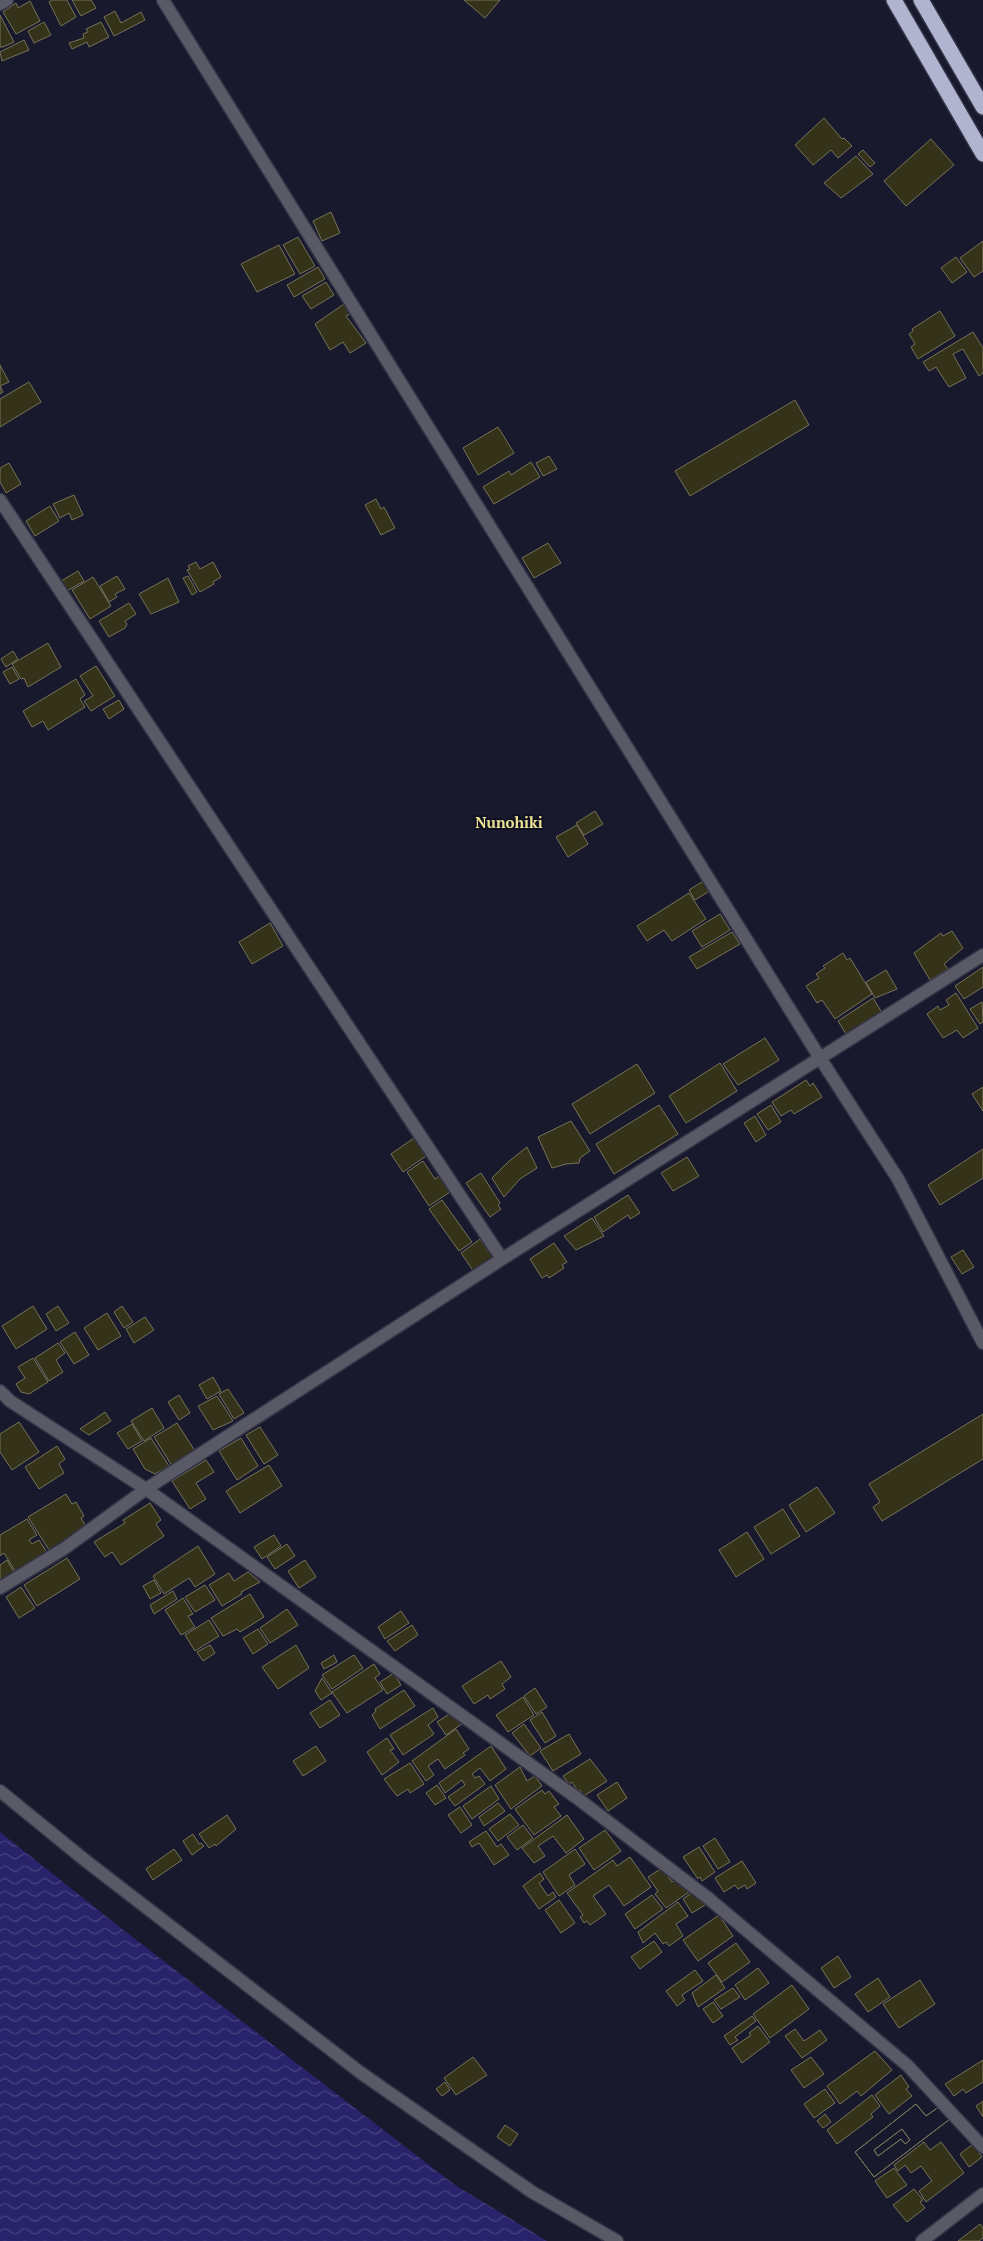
<svg xmlns="http://www.w3.org/2000/svg" width="983" height="2241" viewBox="0 0 983 2241" font-family="'PT Serif',serif">
<style>
.water{fill:url(#water-waves)}
.building{fill:#35321a;stroke:#767359;fill-rule:evenodd}
.lines{fill:none;stroke-linecap:round;stroke-linejoin:round}
.minor-casing{stroke:#323346;stroke-width:15}
.highway-casing{stroke:#323346;stroke-width:18}
.minor{stroke:#595a65;stroke-width:12}
.highway{stroke:#b1b4cf;stroke-width:15}
.labels{text-anchor:middle;stroke-width:4;stroke-linejoin:round;paint-order:stroke}
.quarter-label{font-size:15px;font-weight:bold;fill:#ede394;stroke:#0f1023}
</style>
<defs>
<pattern id="water-waves" width="16" height="10" patternUnits="userSpaceOnUse" patternTransform="scale(1.25)"><rect width="16" height="10" fill="#28236a"/><path d="M0 5q4-4 8 0t8 0" fill="none" stroke="#484380"/></pattern>
</defs>
<rect width="100%" height="100%" fill="#18192d"/>
<path class="water" d="M0,1832L126,1932L455,2185L547,2241H0Z"/>
<path class="building" d="M52,0H67L76,17L61,26L49,2Z
M72,0H91L96,8L81,16Z
M464,0H500L485,18Z
M30,1L40,21L16,34L3,12L16,3L18,8Z
M115,11L121,23L141,12L145,20L114,36L104,17Z
M0,15L14,42L3,47H0Z
M44,22L51,35L34,43L28,31Z
M101,22L109,37L89,47L87,42L72,49L69,43L84,38L83,34L88,32L86,29Z
M24,40L29,50L2,61L0,52Z
M824,118L842,139L844,138L852,146L838,158L831,150L813,165L795,145Z
M931,139L954,165L906,206L884,181Z
M863,150L875,163L870,167L858,154Z
M856,156L873,174L841,198L824,183Z
M331,212L340,233L322,241L313,221Z
M298,237L315,266L300,274L283,245Z
M983,241V271L974,277L960,258Z
M279,245L295,274L257,292L241,264Z
M956,257L967,272L952,283L941,268Z
M318,267L325,279L294,297L287,285Z
M326,282L334,295L311,309L302,296Z
M344,304L350,314L346,316L366,343L350,353L343,342L330,350L315,324Z
M940,311L955,336L918,359L911,347L915,344L909,334L913,331L912,329Z
M973,332L983,348V373L979,376L963,349L953,354L966,378L949,387L936,367L929,371L923,362Z
M0,365L9,382L0,386L3,392L0,394Z
M29,382L41,402L0,427V399Z
M795,400L809,425L690,496L675,471Z
M498,427L514,453L478,475L463,448Z
M549,456L557,469L543,476L536,463Z
M531,462L540,477L494,504L483,487L509,471L511,475Z
M9,463L21,484L6,493L0,482V468Z
M74,495L83,515L72,520L69,513L60,518L53,504Z
M376,499L381,509L384,507L395,528L381,535L365,505Z
M50,506L59,521L35,536L26,521Z
M548,543L561,563L534,578L522,558Z
M196,562L200,569L213,562L221,577L213,582L214,584L200,592L187,570L190,569L188,566Z
M78,571L84,581L67,591L61,581Z
M117,576L125,589L115,594L117,597L109,602L100,586Z
M188,576L197,592L192,595L183,578Z
M93,577L111,606L90,619L72,590Z
M168,578L179,602L151,614L139,594Z
M129,603L136,614L125,621L127,624L125,628L109,637L99,621Z
M48,643L61,667L28,687L24,678L21,679L12,664Z
M13,651L18,659L6,667L1,659Z
M96,666L115,696L91,711L84,701L93,696L80,676Z
M12,667L19,679L10,684L3,672Z
M76,679L85,695L80,699L85,707L48,730L43,721L32,727L23,711Z
M119,700L124,709L109,719L103,709Z
M595,811L603,824L584,835L576,823Z
M577,825L588,844L568,857L556,837Z
M705,880L711,890L695,900L689,890Z
M689,893L706,919L672,941L664,930L647,941L637,926Z
M720,914L730,930L702,947L692,931Z
M270,923L283,946L252,964L239,942Z
M952,931L963,948L944,964L948,969L930,980L914,953L941,933L943,936Z
M732,932L740,944L697,969L689,957Z
M843,953L847,960L850,958L872,994L835,1019L822,1000L817,1003L806,986L819,978L816,974L825,968L823,966Z
M983,967V987L964,999L955,986Z
M886,970L897,989L875,998L866,982Z
M956,993L978,1028L963,1038L957,1030L943,1038L927,1014L938,1006L940,1010L949,1005L946,1000Z
M873,998L884,1016L849,1039L838,1021Z
M982,1002L983,1022L980,1024L970,1009Z
M765,1038L779,1060L738,1085L723,1064Z
M720,1063L737,1091L686,1123L669,1096Z
M637,1064L655,1093L590,1134L572,1104Z
M806,1080L810,1086L813,1083L822,1097L794,1114L791,1110L781,1116L772,1102Z
M983,1087V1111L972,1094Z
M659,1105L678,1134L614,1174L596,1144Z
M771,1105L781,1122L768,1130L757,1114Z
M755,1116L766,1135L756,1142L744,1123Z
M571,1121L590,1151L580,1158L579,1163L566,1164L552,1168L538,1137Z
M414,1138L426,1156L403,1172L391,1154Z
M527,1147L537,1168L520,1179L504,1197L492,1178L508,1162Z
M983,1149V1178L940,1205L928,1185Z
M687,1157L699,1176L673,1191L661,1173Z
M423,1161L435,1179L442,1174L453,1190L429,1206L407,1172Z
M481,1173L500,1203L498,1205L501,1209L490,1217L466,1183Z
M628,1195L640,1213L630,1219L628,1215L603,1232L594,1217Z
M442,1200L472,1242L459,1251L429,1209Z
M592,1218L604,1236L576,1250L564,1236Z
M480,1239L494,1259L474,1272L461,1253Z
M554,1243L567,1262L562,1265L564,1268L549,1278L547,1275L542,1278L530,1259Z
M963,1250L974,1267L962,1274L951,1257Z
M33,1306L47,1329L16,1349L2,1326Z
M58,1306L69,1323L56,1331L46,1314Z
M122,1306L133,1322L124,1328L114,1312Z
M107,1313L121,1336L98,1350L84,1328Z
M145,1317L154,1330L134,1343L126,1329Z
M75,1332L89,1355L74,1364L60,1342Z
M58,1343L65,1353L56,1360L63,1372L49,1381L35,1358Z
M33,1358L48,1382L29,1394L21,1392L16,1384L25,1378L18,1367Z
M213,1377L221,1391L207,1399L199,1385Z
M228,1389L244,1413L234,1419L219,1394Z
M179,1395L190,1413L179,1420L168,1402Z
M217,1396L233,1421L213,1430L198,1406Z
M152,1408L164,1428L144,1441L131,1421Z
M105,1412L111,1421L89,1435L80,1429Z
M983,1414V1459L882,1521L873,1507L880,1502L869,1484Z
M19,1422L39,1452L12,1470L0,1452V1434Z
M177,1423L195,1451L172,1466L154,1437Z
M132,1424L142,1441L128,1449L117,1433Z
M260,1427L278,1455L264,1464L246,1435Z
M151,1438L169,1466L155,1474L145,1469L133,1449Z
M241,1438L258,1466L237,1480L219,1451Z
M57,1446L65,1459L59,1464L64,1473L39,1489L25,1467Z
M206,1460L214,1472L196,1483L206,1499L190,1509L172,1481Z
M269,1465L282,1486L240,1513L226,1491Z
M817,1487L835,1513L806,1532L789,1505Z
M66,1494L72,1504L76,1502L84,1516L81,1518L88,1530L51,1553L28,1517Z
M150,1503L161,1520L156,1524L164,1536L121,1565L112,1552L105,1557L94,1542L125,1523L123,1520Z
M783,1509L800,1536L771,1554L754,1527Z
M27,1519L37,1535L29,1540L32,1544L39,1540L48,1554L17,1574L4,1553L0,1556V1535Z
M747,1532L764,1559L736,1577L719,1550Z
M274,1535L281,1546L262,1559L254,1547Z
M287,1544L295,1556L275,1569L267,1557Z
M198,1546L215,1574L195,1587L189,1578L164,1594L153,1576Z
M67,1558L80,1579L37,1606L24,1585Z
M7,1560L16,1576L0,1587V1565Z
M305,1560L316,1577L299,1588L288,1571Z
M248,1572L260,1582L241,1592L242,1594L222,1606L209,1585L229,1573L234,1581Z
M154,1580L161,1593L150,1599L143,1586Z
M205,1585L215,1600L195,1612L185,1597Z
M21,1587L35,1608L19,1618L6,1597Z
M173,1591L177,1599L154,1614L150,1605Z
M250,1594L264,1617L240,1632L237,1629L223,1636L211,1618Z
M183,1598L193,1614L188,1616L195,1627L181,1635L165,1610Z
M287,1609L298,1625L270,1643L260,1628Z
M401,1611L409,1623L385,1639L378,1627Z
M209,1620L219,1636L195,1651L185,1635Z
M412,1625L418,1635L395,1651L387,1641Z
M258,1629L268,1644L253,1654L243,1638Z
M210,1645L215,1653L203,1661L197,1652Z
M296,1645L309,1668L278,1689L262,1667Z
M334,1655L337,1662L324,1669L321,1663Z
M354,1655L363,1668L332,1689L322,1675Z
M501,1661L511,1677L502,1684L505,1689L490,1699L488,1695L474,1704L462,1686Z
M374,1664L380,1674L375,1678L383,1690L347,1713L332,1692Z
M394,1673L401,1685L387,1694L380,1682Z
M322,1678L332,1693L321,1700L315,1691Z
M535,1688L547,1707L536,1714L524,1696Z
M404,1690L415,1706L380,1729L372,1715L376,1711L375,1709Z
M523,1697L534,1715L508,1732L496,1715Z
M330,1700L340,1715L320,1728L310,1713Z
M433,1708L438,1717L428,1725L434,1734L403,1755L390,1735Z
M454,1711L463,1723L446,1735L437,1722Z
M542,1712L556,1736L545,1743L530,1720Z
M524,1724L541,1748L530,1756L512,1733Z
M456,1729L469,1749L463,1753L465,1755L445,1769L438,1759L428,1766L434,1775L426,1781L412,1761Z
M569,1734L581,1754L553,1771L540,1751Z
M387,1738L394,1749L390,1750L399,1762L382,1775L367,1752Z
M316,1746L326,1761L303,1776L293,1761Z
M491,1746L506,1769L490,1781L480,1768L472,1774L475,1778L479,1776L485,1784L455,1806L448,1797L465,1785L462,1780L445,1793L439,1783Z
M590,1759L607,1781L584,1796L580,1790L578,1791L572,1782L569,1784L563,1776Z
M410,1763L424,1784L410,1793L408,1789L397,1796L384,1779Z
M520,1767L527,1781L535,1776L542,1786L511,1809L495,1785Z
M617,1782L627,1798L608,1811L597,1795Z
M437,1785L446,1798L435,1805L426,1793Z
M491,1786L499,1799L472,1819L463,1806Z
M542,1790L545,1794L549,1791L559,1804L554,1807L561,1816L534,1835L515,1809Z
M498,1803L505,1811L484,1826L479,1817Z
M460,1807L472,1825L461,1833L448,1815Z
M510,1814L519,1825L498,1841L489,1829Z
M227,1815L236,1829L216,1846L215,1844L209,1848L199,1834Z
M567,1815L584,1839L566,1853L553,1836L538,1846L545,1856L534,1863L522,1848Z
M523,1825L533,1838L517,1850L507,1837Z
M605,1830L621,1851L594,1870L579,1848Z
M486,1831L497,1847L501,1844L509,1855L494,1865L479,1843L472,1847L469,1842Z
M193,1834L199,1844L201,1843L204,1846L192,1855L183,1841Z
M715,1838L730,1862L718,1869L703,1846Z
M699,1847L715,1872L702,1881L700,1877L698,1879L683,1857Z
M174,1849L182,1860L153,1880L146,1869Z
M575,1849L585,1864L569,1875L575,1885L559,1896L543,1872Z
M630,1857L651,1887L624,1906L609,1885L593,1896L606,1914L590,1925L587,1921L584,1923L580,1917L583,1915L567,1893L613,1860L617,1866Z
M742,1861L756,1883L747,1889L745,1885L738,1889L735,1885L724,1892L715,1878Z
M662,1868L672,1882L675,1880L689,1892L666,1908L655,1894L658,1891L648,1877Z
M540,1873L544,1879L539,1883L548,1896L553,1892L556,1897L539,1909L523,1886Z
M694,1891L705,1905L692,1913L683,1899Z
M652,1895L663,1909L635,1929L625,1914Z
M559,1900L575,1923L561,1933L545,1910Z
M678,1902L688,1916L676,1924L683,1936L669,1946L666,1942L663,1944L655,1933L643,1943L638,1932Z
M719,1915L733,1936L698,1961L683,1940Z
M654,1941L662,1952L640,1969L631,1957Z
M736,1943L750,1962L722,1982L708,1963Z
M838,1956L851,1977L834,1988L821,1968Z
M758,1968L769,1983L745,2000L735,1985Z
M695,1970L703,1981L682,1995L685,2000L677,2006L666,1991Z
M716,1975L725,1988L698,2007L692,1993Z
M878,1978L890,1997L868,2012L855,1994Z
M920,1980L935,2004L899,2028L883,2004Z
M792,1985L809,2009L770,2038L753,2014Z
M733,1988L740,1997L721,2009L714,2000Z
M713,2002L723,2016L713,2023L703,2009Z
M752,2016L756,2021L735,2037L738,2040L730,2045L724,2036Z
M758,2026L770,2042L742,2063L732,2048L751,2035L749,2033Z
M795,2029L804,2041L820,2030L827,2040L802,2058L785,2036Z
M875,2051L892,2070L861,2096L857,2091L840,2104L827,2086Z
M473,2057L487,2075L456,2095L444,2078Z
M811,2057L824,2074L804,2088L791,2070Z
M983,2060V2082L966,2093L963,2089L954,2096L945,2084Z
M901,2075L909,2087L906,2089L912,2096L889,2114L875,2095Z
M445,2082L450,2090L442,2096L436,2089Z
M825,2089L835,2103L814,2118L804,2104Z
M872,2095L880,2106L871,2114L873,2117L837,2144L827,2130Z
M983,2101V2117L976,2106Z
M916,2104L926,2116L940,2106L950,2119L874,2177L855,2152ZM902,2129L910,2140L905,2144L901,2139L878,2156L874,2150Z
M916,2104L926,2116L940,2106L950,2119L874,2177L855,2152ZM902,2129L910,2140L905,2144L901,2139L878,2156L874,2150Z
M825,2114L831,2122L823,2128L817,2121Z
M505,2125L518,2134L510,2146L497,2137Z
M924,2142L930,2150L941,2142L964,2173L926,2202L919,2191L932,2181L921,2166L911,2173L905,2165L898,2171L894,2165Z
M973,2144L982,2157L969,2167L960,2154Z
M894,2168L907,2185L887,2198L875,2181Z
M914,2189L923,2200L920,2202L925,2208L907,2222L893,2205Z
M980,2224L983,2228V2238L979,2241H958Z"/>
<g class="lines">
<g class="minor-casing">
<path id="minor" d="M163,0L820,1058L898,1179L983,1343
M0,4L7,0
M0,500L502,1259
M0,1391L10,1401L146,1489L577,1798L708,1898L908,2066L983,2147
M0,1588L65,1548L146,1489L502,1259L983,955
M0,1791L86,1861L361,2073L532,2192L617,2241
M922,2241L983,2194"/>
</g>
<g class="highway-casing">
<path id="highway" d="M894,0L983,154
M921,0L983,107"/>
</g>
<use href="#minor" class="minor"/>
<use href="#highway" class="highway"/>
</g>
<g class="labels">
<g class="quarter-label">
<text x="509" y="828">Nunohiki</text>
</g>
</g>
</svg>
